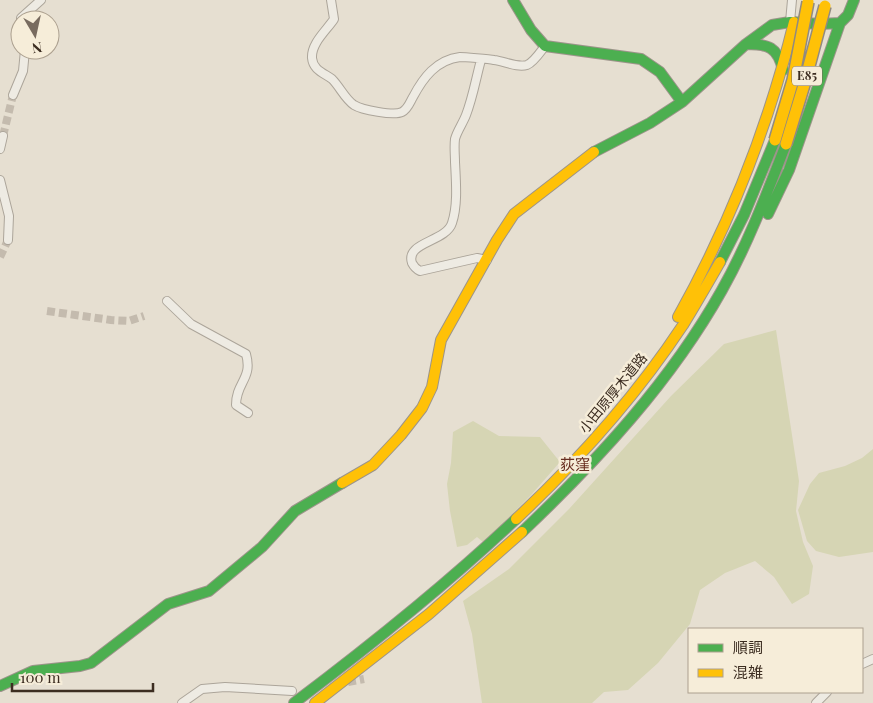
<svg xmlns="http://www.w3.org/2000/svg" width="873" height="703" viewBox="0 0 873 703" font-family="'Playfair Display','Noto Sans JP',serif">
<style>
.green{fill:#d6d5b4}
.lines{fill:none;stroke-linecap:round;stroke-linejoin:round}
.street-tunnel{stroke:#c4bbae;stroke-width:8;stroke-dasharray:8 4;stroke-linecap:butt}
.street-casing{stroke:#aca59a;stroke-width:10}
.fast-casing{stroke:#9c948a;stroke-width:12}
.slow-casing{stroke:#9c948a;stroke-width:12}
.street{stroke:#eeebe3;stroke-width:8}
.fast{stroke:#4caf50;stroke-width:10}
.slow{stroke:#ffc107;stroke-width:10}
.slow-bridge-casing{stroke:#918a80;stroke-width:14;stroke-linecap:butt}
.slow-bridge{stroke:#ffc107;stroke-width:11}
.labels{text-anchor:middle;stroke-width:5;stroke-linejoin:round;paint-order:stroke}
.shield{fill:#f6edd9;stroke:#746758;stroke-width:1}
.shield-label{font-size:12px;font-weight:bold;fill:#3c2d21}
.street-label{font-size:14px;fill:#3c2d21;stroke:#f6edd9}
.neighbourhood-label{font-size:15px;fill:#682e21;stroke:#f6edd9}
</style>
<rect width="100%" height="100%" fill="#e6dfd1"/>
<path class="green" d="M776,330L799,481L796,511L803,542L813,566L809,594L792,604L774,577L755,561L725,573L700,590L690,624L658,663L628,690L604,692L592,703H482L472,634L463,601L509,569L569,509L671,396L724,344Z
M473,421L499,436L540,437L560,462L532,494L489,538L483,542L477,537L467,545L457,547L450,511L447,484L451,463L453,432Z
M873,449V552L839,557L816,551L807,541L798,510L810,484L819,473L845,466L862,458Z"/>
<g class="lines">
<path class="street-tunnel" d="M3,136L13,95
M0,257L8,240
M47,311L111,320L129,321L144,316
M348,682L364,679"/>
<g class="street-casing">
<path id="street" d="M331,0L334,19C327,30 311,43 312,58C313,70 324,73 332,79C340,87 345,99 354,105C362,110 394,116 402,112C408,109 410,102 413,97C423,78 436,60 460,57C464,57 489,59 494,60C504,61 517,68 527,65C534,62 541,51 545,46
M21,20V18L41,0
M790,22L792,0
M481,60C476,78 473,97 466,115C463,123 457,131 455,139C454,147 455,155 455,162C456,182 458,205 452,223C446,242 405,242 412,263C414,267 416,269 420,271L477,258L487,260
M13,95L23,71L25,50
M0,149L3,136
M0,180L9,216L8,240
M167,301L191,324L246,354C253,379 236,382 236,405L248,413
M862,664L873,659
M182,703L202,689L225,687L292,691
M816,703L827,692"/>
</g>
<g class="fast-casing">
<path id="fast" d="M513,0L531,30L545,46L641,59L660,72L682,102
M746,44C768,44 778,47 783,70
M594,152L650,123L682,102L746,44L772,25L790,22L820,24L840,23L848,15L854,0
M768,214L789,170L840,23
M720,262L744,215L775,140
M522,532C598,460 671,381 722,290C748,244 767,193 786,144
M0,686L33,671L80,666L91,663L168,604L209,591L262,547L295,511L342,483
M294,703C371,645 446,585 516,519"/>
</g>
<g class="slow-casing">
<path id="slow" d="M678,317C731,222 768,128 794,22
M342,483L373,465L401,435L422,408L432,387L441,340L497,240L514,214L594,152
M516,519C578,461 636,396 683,325C696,304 708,283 720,262
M315,703L429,614L522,532"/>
</g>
<use href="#street" class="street"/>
<use href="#fast" class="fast"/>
<use href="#slow" class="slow"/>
<g class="slow-bridge-casing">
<path id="slow-bridge" d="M775,140L793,80L808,2
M786,144L804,85L825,6"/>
</g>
<use href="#slow-bridge" class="slow-bridge"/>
</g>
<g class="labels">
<rect class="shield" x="792" y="66.5" width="30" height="19" rx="4"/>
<g class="shield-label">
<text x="807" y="80">E85</text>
</g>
<g class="street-label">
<text transform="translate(613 393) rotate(-51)" y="5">小田原厚木道路</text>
</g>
<g class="neighbourhood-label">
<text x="575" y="470">荻窪</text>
</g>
</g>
<rect x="688" y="628" width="175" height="65" fill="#f6edd9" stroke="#aca08f"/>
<rect x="698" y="644" width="25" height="8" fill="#4caf50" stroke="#aca08f"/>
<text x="733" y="653" font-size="15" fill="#3c2d21">順調</text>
<rect x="698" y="669" width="25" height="8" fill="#ffc107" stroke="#aca08f"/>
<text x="733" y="678" font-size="15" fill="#3c2d21">混雑</text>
<g transform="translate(35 35) rotate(171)"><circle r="24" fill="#f6edd9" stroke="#aca08f"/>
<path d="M0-4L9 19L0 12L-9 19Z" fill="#786b5f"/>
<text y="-8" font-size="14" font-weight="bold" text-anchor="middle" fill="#3c2d21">N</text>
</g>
<path d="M12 683v8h141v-8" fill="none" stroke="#3c2d21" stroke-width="2.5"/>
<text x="20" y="683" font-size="15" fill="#3c2d21" stroke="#f6edd9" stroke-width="4" paint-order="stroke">100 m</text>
</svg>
